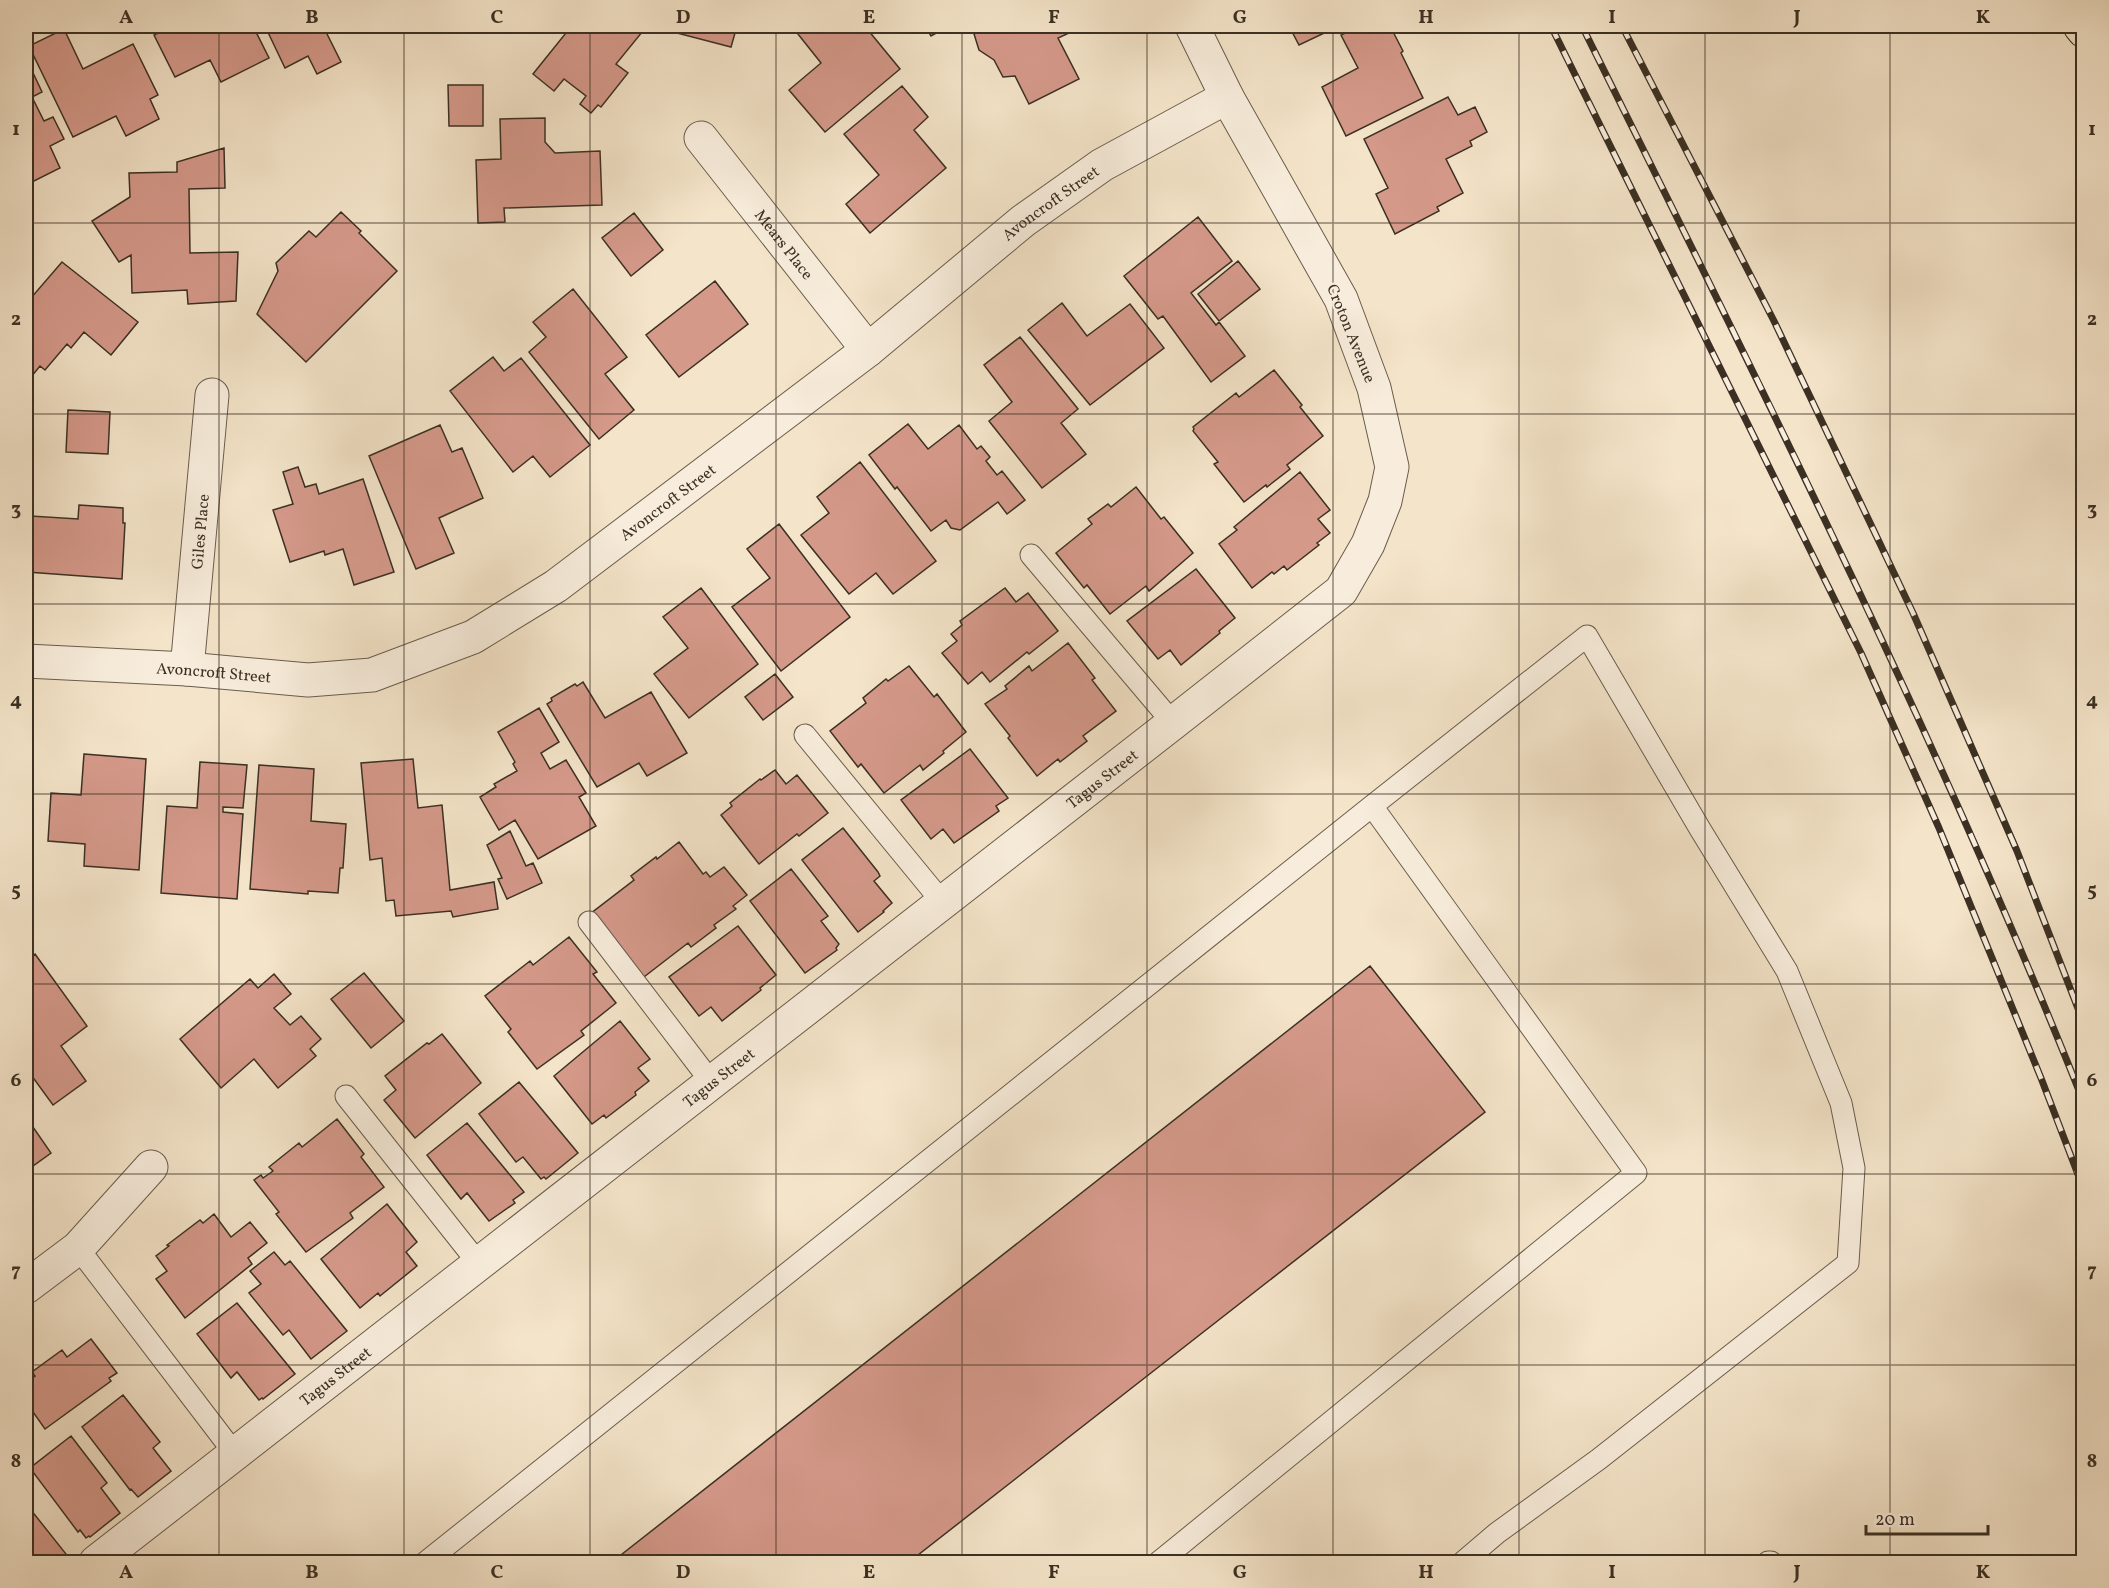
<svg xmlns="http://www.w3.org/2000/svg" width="2109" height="1588" viewBox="0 0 2109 1588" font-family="Vollkorn,serif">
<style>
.building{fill:#d5998a;stroke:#3b3023;stroke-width:1.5}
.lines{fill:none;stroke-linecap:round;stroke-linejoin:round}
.service-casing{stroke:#695d4c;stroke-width:23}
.minor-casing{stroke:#695d4c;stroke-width:35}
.motorway-casing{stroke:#3b3023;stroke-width:35}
.service{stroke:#f8eddc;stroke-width:21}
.minor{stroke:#f8eddc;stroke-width:33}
.motorway{stroke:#f4e4c9;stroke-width:33}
.rail-casing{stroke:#3b3023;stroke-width:7}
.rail{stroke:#f8eddc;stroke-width:4.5;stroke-dasharray:14;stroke-linecap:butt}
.grid{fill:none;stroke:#3b3023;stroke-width:1.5;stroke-opacity:0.55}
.labels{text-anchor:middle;stroke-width:4.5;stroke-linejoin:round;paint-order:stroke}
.street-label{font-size:16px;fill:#3b3023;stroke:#f8eddc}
.neatline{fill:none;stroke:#3b3023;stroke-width:2}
.grid-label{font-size:20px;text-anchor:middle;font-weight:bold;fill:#3b3023}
</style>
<rect width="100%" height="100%" fill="#f4e4c9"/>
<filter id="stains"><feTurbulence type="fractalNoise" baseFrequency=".00333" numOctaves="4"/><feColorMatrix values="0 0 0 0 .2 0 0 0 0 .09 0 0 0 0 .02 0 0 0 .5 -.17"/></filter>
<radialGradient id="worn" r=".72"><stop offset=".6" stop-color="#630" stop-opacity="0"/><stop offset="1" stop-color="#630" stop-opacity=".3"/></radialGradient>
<path class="building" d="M173,26H253L269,58L221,82L210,60L175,77L154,35Z
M265,26H323L341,62L317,74L308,56L285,68Z
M567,26H647L616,64L628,73L601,107L598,105L591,113L580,104L586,96L564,79L554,91L533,74L570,28Z
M679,26H737L731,47L677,33Z
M808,26H873L868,30L900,69L825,132L789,90L821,63L798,34Z
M925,26H949L931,36Z
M991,26H1084L1058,38L1079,79L1029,104L1015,76L1003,77L994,60L979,50L974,34Z
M1289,26H1336L1337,27L1299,45Z
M1360,26H1390L1403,51L1401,53L1423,98L1346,136L1322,87L1358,68L1341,35Z
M64,29L83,69L133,44L158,95L150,99L159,119L126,136L116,116L73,137L29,46Z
M26,58L42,92L32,97L44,121L53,117L64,139L50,146L60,168L26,185Z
M448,85H483V126H449Z
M902,86L928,117L914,130L946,168L870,233L846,204L879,175L844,134Z
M1448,97L1458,115L1475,107L1487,132L1470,141L1472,146L1446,159L1463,193L1437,207L1439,211L1395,234L1376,194L1388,188L1364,139Z
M545,118V142L555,153L600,151L602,205L504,208L505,222L478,223L476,160L501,159L500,119Z
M224,148L225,188L189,189L190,253L238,252L236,301L188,304L187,290L132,293L131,255L119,262L92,221L130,197L129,173L177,172V162Z
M341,212L361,231L359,233L397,271L306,362L257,314L278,271L276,263L309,231L316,237Z
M634,213L663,250L631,276L602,238Z
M1198,217L1232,261L1191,293L1216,325L1219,322L1245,356L1211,382L1163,316L1158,319L1124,276Z
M1238,261L1260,289L1219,321L1198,294Z
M62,262L138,322L111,355L84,332L71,348L67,344L45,370L40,366L31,377L26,374V293L31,298Z
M715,281L748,324L679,377L646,335Z
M573,289L627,357L605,374L634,410L599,439L529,352L546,337L533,322Z
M1062,303L1087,336L1130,304L1164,348L1090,405L1028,330Z
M1020,337L1078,409L1061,423L1086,454L1042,488L989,421L1012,402L984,365Z
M493,357L504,371L521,358L590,445L550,477L533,456L513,472L450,391Z
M1274,370L1302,405L1300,407L1323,436L1287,465L1290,469L1267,487L1266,485L1244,502L1214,464L1218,462L1193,431L1194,429L1193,427L1236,393L1239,397Z
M68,410L110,412L108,454L66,452Z
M908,424L928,449L959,425L977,449L981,446L990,457L986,461L997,475L1002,471L1025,500L1007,514L998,502L960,530L951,528L946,520L931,531L897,487L895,489L869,455Z
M440,425L452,452L462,448L483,498L439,518L454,553L416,569L369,456Z
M860,462L936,561L893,594L876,573L849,594L801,535L829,513L817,497Z
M298,467L305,487L316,484L319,494L363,479L394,572L354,585L343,549L325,555L324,551L290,562L273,510L293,504L283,472Z
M1300,472L1330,510L1318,519L1330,533L1317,543L1319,545L1287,570L1284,566L1274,574L1272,572L1252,588L1219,544L1237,530L1234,527Z
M1136,487L1161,519L1164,517L1193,553L1149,591L1146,586L1110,614L1087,585L1084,588L1056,553L1092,524L1088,519L1108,504L1111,507Z
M79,505L123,508V523H125L122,579L27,572L31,516L78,519Z
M779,524L850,617L781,671L732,607L770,578L747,549Z
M1196,569L1235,618L1219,631L1220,633L1181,665L1170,650L1158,659L1127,621Z
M701,588L758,664L689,718L654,674L688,648L663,617Z
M1005,588L1016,602L1028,593L1058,631L1029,654L1027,652L990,682L982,672L968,684L942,653L957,641L951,634L962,625L960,621Z
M1068,643L1095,678L1092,680L1116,711L1083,736L1087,741L1060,762L1058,759L1037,776L1008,738L1010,736L985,704L1007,689L1005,686L1029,666L1032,671Z
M909,666L934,697L937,694L966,732L943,751L944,753L923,770L920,765L884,793L861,764L858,767L830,731L866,703L863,698L886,679L888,681Z
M775,674L793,697L763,720L745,697Z
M583,682L605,718L651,692L687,753L647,776L639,763L597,787L547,704L552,701L551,698L575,684L577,686Z
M539,708L559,742L541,753L550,769L566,760L586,793L579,797L596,826L538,859L515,820L499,830L480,797L496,787L494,784L517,771L513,764L515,762L498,732Z
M970,749L1008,798L996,806L999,811L954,843L943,829L931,839L901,800Z
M84,754L146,759L139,870L84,866L85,844L48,841L51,793L81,795Z
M413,759L418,808L442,805L450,890L494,882L498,909L453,917L451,911L396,916L394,900L386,901L382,858L370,860L361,763Z
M200,762L247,765L243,808L223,807V812L243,814L237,899L161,893L167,806L197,808Z
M259,765L314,769L311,821L346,824L343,868H340L338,893L308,891V894L250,889Z
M775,770L786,784L797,775L828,813L799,836L797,834L759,864L721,815L732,806L730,803L760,779L761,780Z
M843,828L878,872L880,876L874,881L892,903L883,911L884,912L858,932L802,860Z
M510,831L526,866L533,863L542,883L507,899L498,879L502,878L487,845Z
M679,842L703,874L706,872L710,877L724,867L747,895L733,906L736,909L714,925L716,928L691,947L688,943L640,980L590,914L634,880L631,876L656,857L657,859Z
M791,869L828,916L821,921L839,944L836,948L837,950L805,973L750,901Z
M738,926L776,975L760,988L761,990L722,1021L711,1007L699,1016L669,977Z
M569,937L597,972L593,974L616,1003L581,1031L584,1035L537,1069L508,1032L511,1029L485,996L530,961L533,965Z
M35,954L87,1026L61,1046L86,1081L53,1105L26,1068V961Z
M1370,966L1485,1112L909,1562H612Z
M364,973L404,1021L371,1048L331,999Z
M274,974L291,994L274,1008L290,1025L301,1016L321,1039L310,1049L316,1056L278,1088L254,1059L221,1088L180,1039L250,979L258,988Z
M620,1021L650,1059L638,1068L649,1081L635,1092L636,1095L606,1118L604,1115L592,1124L554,1076Z
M442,1034L481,1083L415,1138L384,1100L396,1090L385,1076L427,1043L429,1044Z
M519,1082L578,1153L546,1179L544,1177L541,1179L523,1157L516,1162L479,1114Z
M26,1117L51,1153L26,1171Z
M337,1119L364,1154L361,1157L384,1187L350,1213L353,1218L306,1252L276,1214L279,1212L254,1180L261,1175L263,1178L273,1171L269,1167L299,1143L302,1147Z
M467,1123L524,1192L513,1200L515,1203L489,1221L467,1193L461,1199L427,1155Z
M387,1204L417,1242L406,1252L417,1266L380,1296L378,1293L360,1308L321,1259Z
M214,1214L231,1237L250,1222L267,1243L248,1258L252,1264L185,1318L156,1279L167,1271L156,1256L169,1246L167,1245L200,1220L203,1223Z
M274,1252L285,1265L290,1261L347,1331L311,1359L289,1330L283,1335L249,1293L261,1284L250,1271Z
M237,1303L295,1374L263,1399L262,1398L259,1400L237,1372L231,1378L197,1334Z
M91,1339L117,1373L109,1378L111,1381L45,1429L26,1402V1383L35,1376L32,1372L62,1350L67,1357Z
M123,1395L160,1442L153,1448L171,1471L138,1497L131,1489L130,1490L82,1427Z
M71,1436L107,1483L101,1488L120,1513L90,1537L89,1536L86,1538L80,1530L78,1532L30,1468Z
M27,1505L66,1554L55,1562H26Z"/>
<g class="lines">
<g class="service-casing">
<path id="service" d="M1031,555L1173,723
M805,735L943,903
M1372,806L1587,636L1700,829L1787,971L1841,1103L1854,1168L1848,1263L1599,1459L1497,1533L1463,1562
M589,922L712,1083
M346,1096L479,1264
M78,1248L235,1454
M426,1562L1372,806L1636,1173L1159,1562
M1768,1562H1771"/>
</g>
<g class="minor-casing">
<g id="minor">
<path id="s1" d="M701,138L868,350"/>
<path id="s2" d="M26,661L187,669L308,680L372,675L473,637L556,586L868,350L1023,221L1102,165L1227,97"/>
<path id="s3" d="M187,669L212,395"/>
<path d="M26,1287L78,1248L151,1167"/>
<path id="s4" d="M96,1562L1173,723L1341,591L1368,544L1385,501L1392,467L1374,388L1341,299L1227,97L1192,26"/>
</g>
</g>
<g class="motorway-casing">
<path id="motorway" d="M2080,26L2084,31"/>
</g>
<use href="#service" class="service"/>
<use href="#minor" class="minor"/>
<use href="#motorway" class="motorway"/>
<g class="rail-casing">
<path id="rail" d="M1551,26L1861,653L1939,828L2041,1078L2084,1190
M1582,26C1758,381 1937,735 2084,1103
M1622,26L1774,321L1913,613L2017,851L2084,1024"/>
</g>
<use href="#rail" class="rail"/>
</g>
<path class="grid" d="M219,26V1562M404,26V1562M590,26V1562M776,26V1562M962,26V1562M1147,26V1562M1333,26V1562M1519,26V1562M1705,26V1562M1890,26V1562M26,223H2084M26,414H2084M26,604H2084M26,794H2084M26,984H2084M26,1174H2084M26,1365H2084"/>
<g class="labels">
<g class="street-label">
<text dy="6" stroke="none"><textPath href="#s2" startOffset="1178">Avoncroft Street</textPath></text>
<text dy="6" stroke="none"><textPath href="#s1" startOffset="135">Mears Place</textPath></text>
<text transform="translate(1352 333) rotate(68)" y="6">Croton Avenue</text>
<text dy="6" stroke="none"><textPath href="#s2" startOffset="692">Avoncroft Street</textPath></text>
<text dy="6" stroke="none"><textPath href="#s3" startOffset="138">Giles Place</textPath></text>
<text dy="6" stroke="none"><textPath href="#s2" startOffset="188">Avoncroft Street</textPath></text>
<text dy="6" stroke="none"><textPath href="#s4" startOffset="1275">Tagus Street</textPath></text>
<text dy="6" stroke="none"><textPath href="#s4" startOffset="789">Tagus Street</textPath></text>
<text dy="6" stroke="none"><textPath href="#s4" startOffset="303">Tagus Street</textPath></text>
</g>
</g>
<rect width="2109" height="1588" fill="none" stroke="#f4e4c9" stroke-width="66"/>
<path d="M1866 1525v9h122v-9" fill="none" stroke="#3b3023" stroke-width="3"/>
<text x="1875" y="1525" font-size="18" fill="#3b3023" stroke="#f8eddc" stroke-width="4.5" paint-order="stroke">20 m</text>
<rect x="33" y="33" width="2043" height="1522" class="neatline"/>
<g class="grid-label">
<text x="126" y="23">A</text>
<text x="312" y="23">B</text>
<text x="497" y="23">C</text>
<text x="683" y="23">D</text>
<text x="869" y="23">E</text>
<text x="1054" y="23">F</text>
<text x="1240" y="23">G</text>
<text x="1426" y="23">H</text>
<text x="1612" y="23">I</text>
<text x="1797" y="23">J</text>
<text x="1983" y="23">K</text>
<text x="16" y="135">1</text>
<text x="2092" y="135">1</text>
<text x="16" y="325">2</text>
<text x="2092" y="325">2</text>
<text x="16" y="515">3</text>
<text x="2092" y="515">3</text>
<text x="16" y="706">4</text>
<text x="2092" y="706">4</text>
<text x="16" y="896">5</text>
<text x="2092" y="896">5</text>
<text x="16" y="1086">6</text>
<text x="2092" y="1086">6</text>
<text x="16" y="1276">7</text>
<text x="2092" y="1276">7</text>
<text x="16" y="1467">8</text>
<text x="2092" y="1467">8</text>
<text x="126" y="1578">A</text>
<text x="312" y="1578">B</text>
<text x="497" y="1578">C</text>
<text x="683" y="1578">D</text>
<text x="869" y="1578">E</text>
<text x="1054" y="1578">F</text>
<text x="1240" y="1578">G</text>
<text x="1426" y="1578">H</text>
<text x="1612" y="1578">I</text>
<text x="1797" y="1578">J</text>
<text x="1983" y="1578">K</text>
</g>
<rect width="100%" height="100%" filter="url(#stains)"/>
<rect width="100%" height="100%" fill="url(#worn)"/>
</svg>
